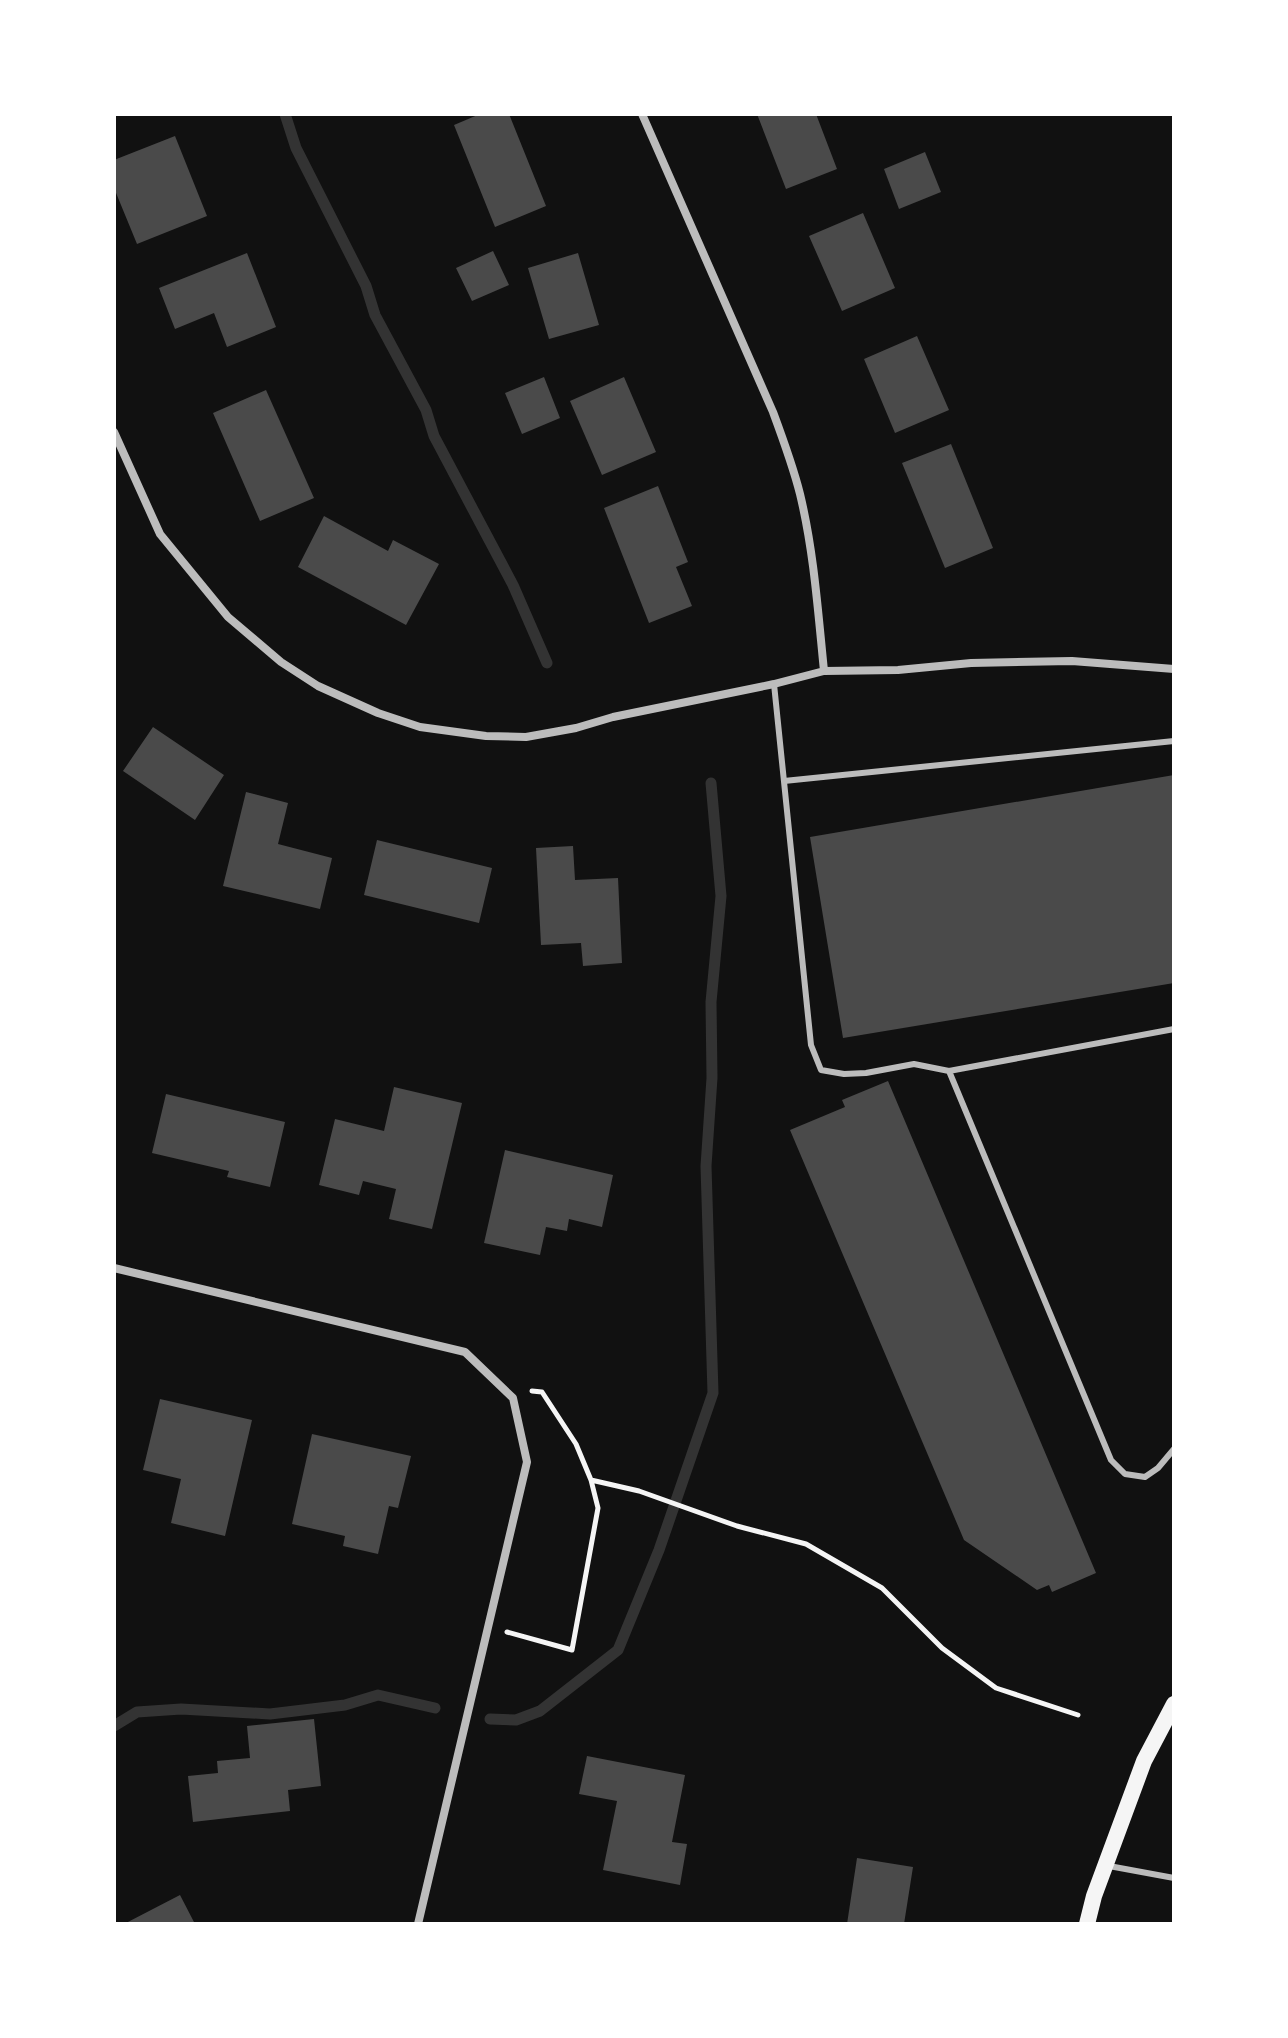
<svg xmlns="http://www.w3.org/2000/svg" width="1288" height="2038" viewBox="0 0 1288 2038" font-family="Karla,sans-serif">
<style>
.lines{fill:none;stroke-linecap:round;stroke-linejoin:round}
.stream{stroke:#333;stroke-width:11}
.building{fill:#4a4a4a}
.path{stroke:#f5f5f5;stroke-width:5}
.service{stroke:#bcbcbc;stroke-width:6}
.minor{stroke:#bcbcbc;stroke-width:8}
.secondary{stroke:#f5f5f5;stroke-width:16}
</style>
<rect width="100%" height="100%" fill="#111"/>
<g class="lines">
<path class="stream" d="M285,114L296,148L366,286L375,315L426,410L434,436L513,585L547,663
M490,1719L516,1720L540,1711L618,1650L659,1550L713,1393L706,1166L712,1078L711,1002L721,896L711,783
M114,1726L137,1712L181,1709L270,1714L345,1705L378,1695L435,1708"/>
</g>
<path class="building" d="M480,114H509L546,206L495,227L454,125Z
M757,114H816L837,169L786,189Z
M175,136L207,216L137,244L114,188V160Z
M925,152L941,192L899,209L884,169Z
M863,213L895,288L842,311L809,236Z
M493,251L509,285L472,301L456,268Z
M247,253L276,327L227,347L214,313L175,329L159,288Z
M578,253L599,325L549,339L528,268Z
M917,336L949,410L895,433L864,359Z
M544,377L560,418L522,434L505,393Z
M624,377L656,452L602,475L570,401Z
M266,390L314,498L260,521L213,413Z
M951,444L993,548L945,568L902,463Z
M658,486L688,562L676,567L692,606L649,623L604,508Z
M324,516L388,551L393,540L439,564L406,625L298,567Z
M153,727L224,775L195,820L123,771Z
M1174,775V983L843,1038L810,837Z
M246,792L288,803L278,844L332,858L320,909L223,886Z
M377,840L492,868L479,923L364,895Z
M573,846L575,880L618,878L622,963L583,966L581,943L541,945L536,848Z
M888,1081L1096,1573L1052,1592L1049,1585L1037,1590L964,1540L790,1130L845,1107L842,1100Z
M394,1087L462,1103L432,1229L389,1219L396,1189L363,1181L359,1195L319,1185L335,1119L384,1131Z
M166,1094L285,1122L270,1187L227,1177L229,1171L152,1153Z
M505,1150L613,1175L602,1227L569,1219L567,1231L546,1227L540,1255L484,1243Z
M160,1399L252,1420L225,1536L171,1523L181,1479L143,1470Z
M312,1434L411,1456L398,1508L389,1506L378,1554L343,1546L345,1536L292,1524Z
M314,1719L321,1786L288,1790L290,1811L193,1822L188,1776L218,1773L217,1761L250,1758L247,1726Z
M587,1756L685,1775L672,1842L687,1844L680,1885L603,1870L617,1801L579,1794Z
M857,1858L913,1867L904,1924H847Z
M180,1895L195,1924H124Z"/>
<g class="lines">
<path class="path" d="M532,1391L542,1392L576,1444L591,1480
M507,1632L572,1650L598,1508L591,1480L639,1491L737,1526L806,1544L882,1588L942,1648L996,1688L1078,1715"/>
<path class="service" d="M774,684L811,1045L821,1070L844,1074L866,1073L914,1064L949,1071L1111,1460L1125,1474L1145,1477L1158,1468L1174,1449
M784,781L1174,741
M949,1071L1174,1029
M1109,1866L1174,1878"/>
<path class="minor" d="M642,114L773,412C783,439 793,466 800,494C814,552 818,612 824,671
M114,432L160,534L228,617L281,662L318,686L378,713L420,727L486,736L526,737L576,728L613,717L774,684L824,671L898,670L971,663L1072,661L1174,669
M114,1268L465,1352L513,1398L527,1462L418,1924"/>
<path class="secondary" d="M1087,1924L1094,1896L1144,1761L1174,1704"/>
</g>
<rect width="1288" height="2038" fill="none" stroke="#ffffff" stroke-width="232"/>
</svg>
